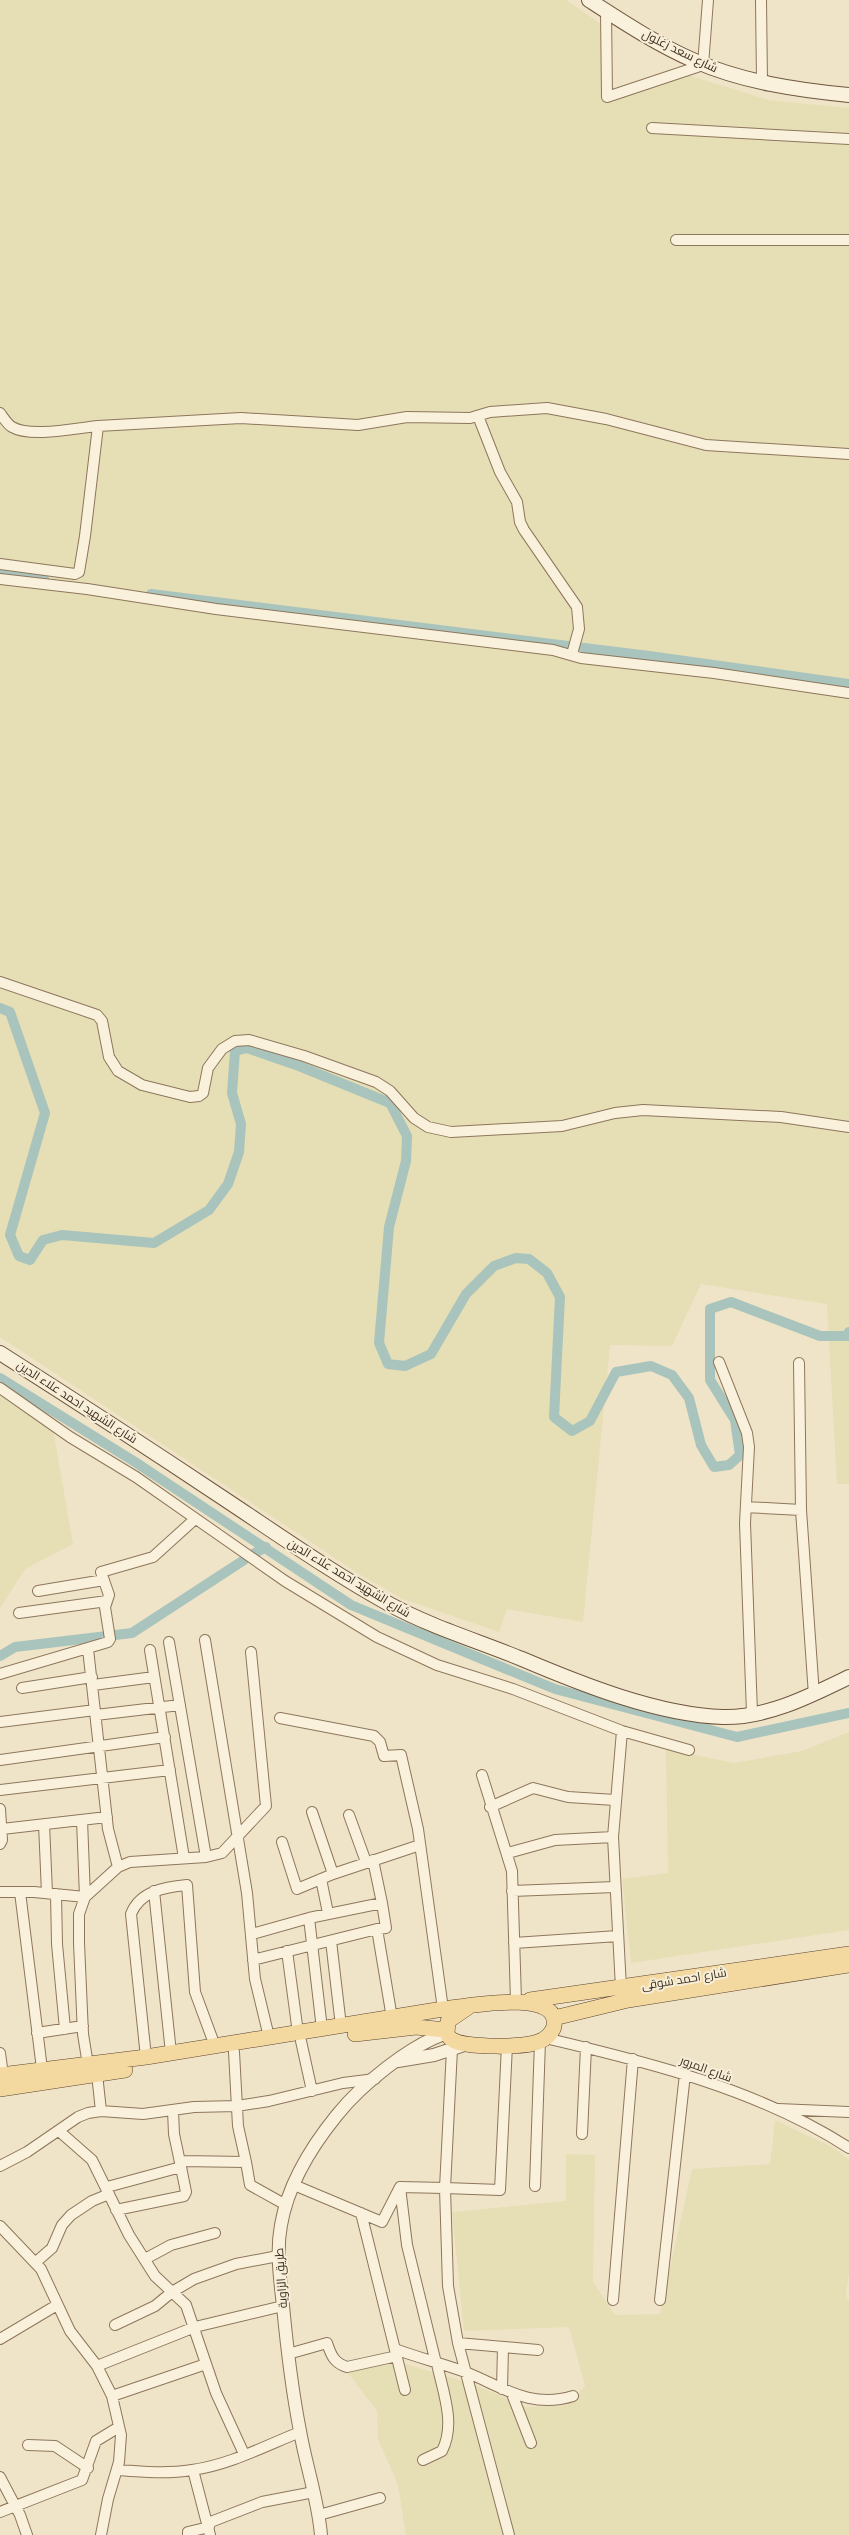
<svg xmlns="http://www.w3.org/2000/svg" width="849" height="2535" viewBox="0 0 849 2535" font-family="Spectral,Cairo,serif">
<style>
.farmland{fill:#e6deb5}
.lines{fill:none;stroke-linecap:round;stroke-linejoin:round}
.canal{stroke:#a9c4bc;stroke-width:10}
.minor-casing{stroke:#8d765c;stroke-width:12}
.tertiary-casing{stroke:#8d765c;stroke-width:14}
.secondary-casing{stroke:#6f573f;stroke-width:16}
.primary-casing{stroke:#5b4430;stroke-width:16}
.minor{stroke:#faf1dc;stroke-width:10}
.tertiary{stroke:#faf1dc;stroke-width:12}
.secondary{stroke:#faf1dc;stroke-width:14}
.primary{stroke:#f3d9a0;stroke-width:15}
.labels{text-anchor:middle;stroke-width:4;stroke-linejoin:round;paint-order:stroke}
.street-label{font-size:12px;fill:#3d2e20;stroke:#f7eed8}
</style>
<rect width="100%" height="100%" fill="#f0e4c8"/>
<path class="farmland" d="M0,0H566L607,28L606,95L678,72L769,100L849,108V1484H837L827,1304L701,1284L672,1346L610,1345L583,1622L507,1609L499,1632L403,1599L359,1574L0,1337Z
M0,1394L53,1429L73,1544L25,1569L0,1608Z
M849,1732V1930L631,1963L622,1879L668,1873L666,1749L734,1763L802,1751Z
M775,2120L834,2148L849,2160V2272L846,2295L849,2302V2535H406L398,2485L378,2439L377,2411L345,2369L392,2360L473,2384L525,2407L567,2405L585,2386L569,2327L464,2331L452,2212L566,2201V2154L595,2155L593,2282L615,2315L660,2314L692,2169L770,2164Z"/>
<g class="lines">
<path class="canal" d="M0,573L44,579
M151,594L649,656L849,684
M0,1008L10,1012L45,1113L10,1235L19,1256L30,1260L43,1240L62,1235L154,1243L209,1210L228,1184L239,1152L241,1124L232,1093L235,1051L247,1048L299,1066L390,1103L407,1136L406,1161L389,1227L379,1343L388,1364L405,1366L431,1354L466,1294L494,1266L516,1258L529,1259L547,1273L560,1297L554,1417L572,1431L590,1421L616,1372L651,1366L672,1375L689,1398L701,1445L714,1467L729,1465L740,1455L735,1420L710,1380V1309L731,1302L820,1336H847L849,1332
M0,1378L135,1462L351,1605L555,1689L737,1737L849,1713
M253,1554L266,1547
M0,1656L15,1647L132,1633L244,1560"/>
<g class="minor-casing">
<path id="minor" d="M761,0L762,82
M606,11L607,97L703,65L708,0
M652,128L849,139
M676,240H849
M0,413C3,417 7,424 12,427C31,438 76,428 98,426
M478,416L500,472L517,502L520,522L524,530L577,607L579,629L572,654
M0,564L75,574L79,572L85,536L98,426L241,418L358,425L407,417L470,418L490,412L547,408L606,419L706,445L849,454
M0,579L87,589L216,609L553,650L581,658L714,673L849,693
M0,982L97,1015L102,1021L109,1057L118,1071L142,1085L190,1097L199,1096L203,1093L208,1068L222,1049L235,1041L249,1040L304,1056L376,1082L390,1091L414,1118L428,1127L451,1132L562,1126L615,1113L643,1110L781,1117L849,1127
M719,1362L747,1433L749,1447L745,1523L752,1713
M799,1363L801,1510L814,1695
M0,1388L70,1437L136,1477L285,1581L377,1637L437,1665L513,1689L622,1731L689,1750
M746,1507L801,1510
M38,1591L104,1580
M19,1613L107,1601
M205,1640L247,1893L255,1979L269,2037
M88,1649L108,1829L118,1867
M150,1650L184,1858
M0,1674L108,1642L110,1639L105,1607L109,1595L101,1572L153,1557L195,1519
M93,1685L154,1677
M22,1688L92,1677
M96,1715L180,1705
M280,1718L374,1736L380,1742L384,1756L401,1755L418,1829L443,2009
M0,1722L95,1710
M0,1760L165,1737
M482,1775L512,1871L516,2001
M0,1790L170,1770
M490,1807L533,1788L568,1797L615,1800
M0,1809L2,1840L0,1844
M312,1812L333,1874L420,1845
M349,1815L366,1862
M44,1824L47,1893
M2,1829L107,1817
M282,1842L297,1889L333,1874
M508,1853L555,1840L613,1837
M206,1857L222,1853L266,1806L251,1652
M321,1879L328,1913
M154,1891L171,2053
M512,1891L615,1887
M0,1892H34L85,1897L82,1820
M20,1892L42,2069
M56,1894L57,1944L65,2029
M382,1903L386,1928L377,1929L392,2018
M309,1918L322,2029
M252,1934L309,1918L382,1903L373,1860
M331,1941L341,2026
M514,1943L618,1936
M287,1951L298,2033
M253,1960L377,1929
M621,1988L613,1837L622,1731
M37,2033L83,2026
M545,2038C648,2062 760,2090 849,2148
M301,2041L312,2091
M452,2049L445,2188L500,2190L507,2045
M234,2052L238,2126L246,2162
M0,2053L3,2075
M146,2057L131,1914C140,1891 165,1887 187,1885L195,1992L215,2046
M88,2065L83,2034L79,1943V1914L85,1897L118,1867L130,1862L206,1857L169,1642
M97,2074L101,2111
M778,2109L849,2112
M59,2131L92,2160L129,2235L155,2276L186,2305L216,2393L244,2454
M582,2134L586,2047
M180,2161L246,2162L250,2185L286,2205
M0,2166L27,2152L78,2117L88,2113L101,2111L143,2114L194,2107L237,2106L269,2101L343,2083L375,2079
M294,2185L382,2222L400,2187L445,2188L448,2286L458,2343L509,2535
M535,2186L540,2041
M107,2187L181,2167L174,2134L173,2110
M400,2187L407,2245L436,2363
M116,2210L184,2196L186,2192L181,2167
M361,2213L405,2390
M0,2226L41,2269L70,2331L97,2366L112,2396L121,2435L119,2462L108,2499L101,2535
M145,2259L171,2245L215,2233
M36,2262L52,2248L62,2225L71,2215L92,2201L109,2194
M613,2300L633,2059
M660,2300L685,2074
M115,2325L155,2306L172,2292L194,2279L236,2264L278,2256
M0,2339L57,2305
M458,2343L538,2350
M395,2349C419,2358 444,2364 468,2373C504,2388 532,2409 573,2396
M288,2354L327,2343C331,2355 334,2363 347,2367L397,2356
M97,2366L195,2327L283,2306
M502,2389L503,2347
M512,2394L531,2443
M112,2396L206,2364
M28,2445L55,2446L88,2468
M423,2460L442,2451C456,2424 443,2392 437,2364
M118,2470C143,2472 167,2474 192,2470C229,2465 265,2446 300,2432
M193,2470L210,2535
M0,2477L20,2515L27,2535
M0,2512L82,2480L96,2441L119,2427
M319,2515L380,2498
M208,2523L262,2502L314,2492
M188,2535V2532L209,2527"/>
</g>
<g class="tertiary-casing">
<path id="tertiary" d="M398,2061L434,2055L467,2044
M321,2535C318,2499 306,2466 300,2431C292,2390 287,2348 283,2306C280,2278 276,2252 281,2225C288,2184 311,2147 337,2115C361,2085 410,2045 447,2033"/>
</g>
<g class="secondary-casing">
<path id="secondary" d="M589,0C623,22 658,45 695,61C743,82 797,90 849,95
M0,1353C74,1400 148,1448 220,1496C276,1533 331,1572 389,1604C431,1627 478,1641 522,1659C581,1684 658,1715 723,1717C767,1718 810,1696 849,1677"/>
</g>
<g class="primary-casing">
<path id="primary" d="M530,2000L849,1954
M554,2018L628,2000L849,1965
M355,2034L416,2027L446,2030
M0,2075L146,2057L443,2009C463,2007 561,1987 554,2026C553,2032 546,2039 540,2041C528,2048 464,2048 453,2040C450,2039 448,2036 447,2033L448,2021L470,2006
M0,2089L125,2070"/>
</g>
<use href="#minor" class="minor"/>
<use href="#tertiary" class="tertiary"/>
<use href="#secondary" class="secondary"/>
<use href="#primary" class="primary"/>
</g>
<g class="labels">
<g class="street-label">
<text transform="translate(680 51) rotate(26)" y="4">شارع سعد زغلول</text>
<text transform="translate(77 1402) rotate(33)" y="4">شارع الشهيد احمد علاء الدين</text>
<text transform="translate(349 1578) rotate(31)" y="4">شارع الشهيد احمد علاء الدين</text>
<text transform="translate(684 1979) rotate(-9)" y="4">شارع احمد شوقى</text>
<text transform="translate(706 2069) rotate(20)" y="4">شارع المرور</text>
<text transform="translate(281 2278) rotate(-94)" y="4">طريق الزاوية</text>
</g>
</g>
</svg>
